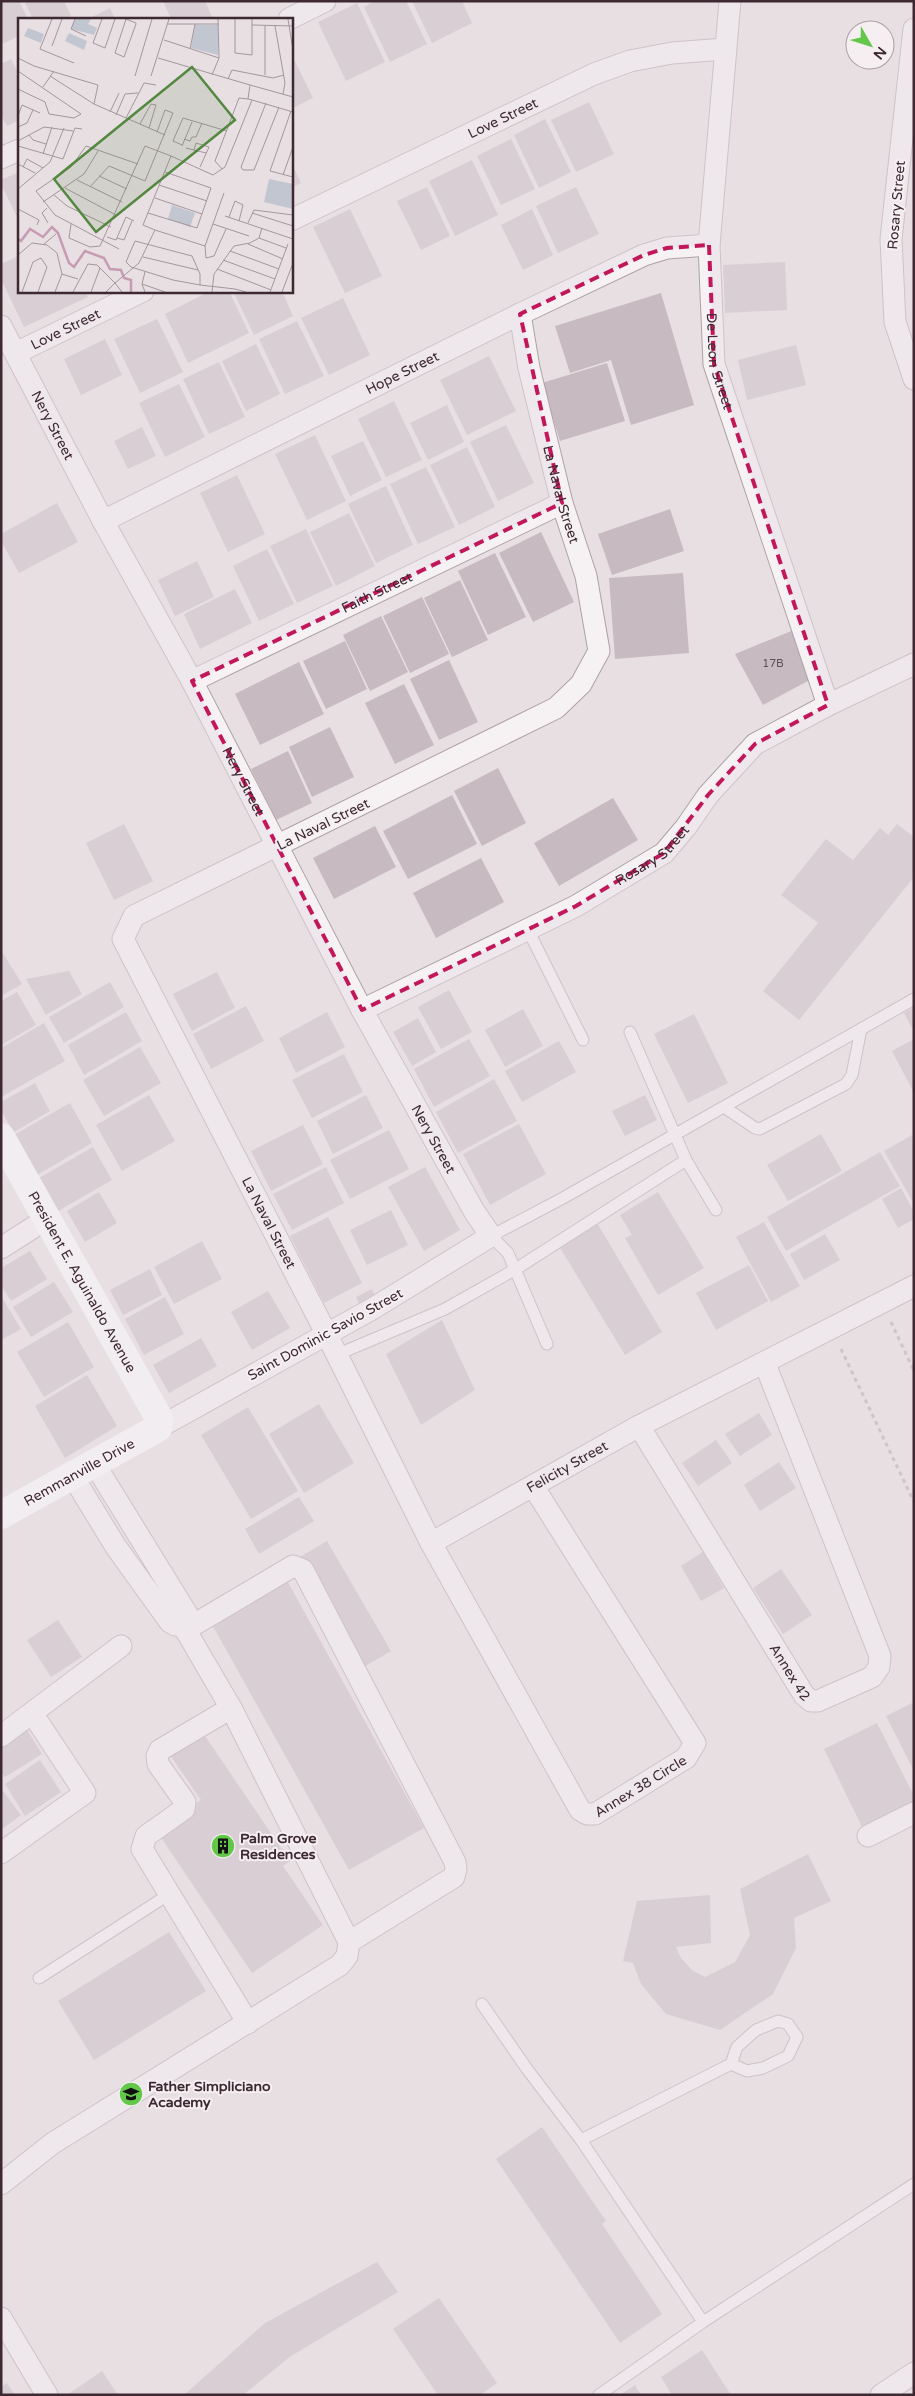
<svg xmlns="http://www.w3.org/2000/svg" width="915" height="2396" viewBox="0 0 915 2396" font-family="'Varela Round',sans-serif">
<style>
.building{fill:#c7bac0}
.lines{fill:none;stroke-linecap:round;stroke-linejoin:round}
.lane-casing{stroke:#aea1a7;stroke-width:13}
.street-casing{stroke:#aea1a7;stroke-width:23}
.path{stroke:#b0a6aa;stroke-width:3;stroke-dasharray:4 4;stroke-linecap:butt}
.lane{stroke:#f6f2f4;stroke-width:11}
.street{stroke:#f6f2f4;stroke-width:21}
.secondary{stroke:#fff;stroke-width:28}
.marked{fill:none;stroke:#c2185b;stroke-width:4;stroke-dasharray:10 6;stroke-linejoin:round}
.labels{text-anchor:middle;stroke-width:4;stroke-linejoin:round;paint-order:stroke}
.number-label{font-size:11px;fill:#604d56}
.street-label{font-size:14px;fill:#3e2932;stroke:#f5eff2}
.poi-label{font-size:14px;font-weight:bold;fill:#3e2932;stroke:#f5eff2;text-anchor:start}
.inset-river{fill:none;stroke:#c69cb3;stroke-width:2.5}
.inset-road{fill:none;stroke:#a4969c;stroke-width:1}
.view{fill:#548840;fill-opacity:0.15;stroke:#548840;stroke-width:2.5}
.inset-edge{fill:none;stroke:#3e2932;stroke-width:2.5}
</style>
<rect width="100%" height="100%" fill="#e8dfe3"/>
<path class="building" d="M1,1H19L28,19H19V36L2,44Z
M24,1H64L71,16L66,19H33Z
M163,1H205L213,19H171Z
M375,1H406L427,44L390,62L364,7Z
M412,1H462L472,23L432,43Z
M357,3L385,62L346,81L318,22Z
M110,8L115,19H88Z
M291,53L313,98L291,109Z
M11,59L19,75V120L7,126L1,115V64Z
M589,102L614,154L576,172L551,120Z
M545,119L571,172L539,188L514,135Z
M511,139L535,189L501,205L477,156Z
M472,160L498,215L455,236L429,181Z
M291,162L301,183L291,188Z
M19,172V221L1,184V180Z
M427,187L450,236L421,250L397,201Z
M576,187L599,234L558,253L536,206Z
M350,209L382,276L345,293L313,227Z
M532,209L553,255L523,270L501,225Z
M19,256V291H85L88,297L24,327L1,279V264Z
M785,262L787,310L725,313L723,265Z
M210,291H229L249,333L188,363L165,314Z
M233,291H282L293,316L254,335Z
M661,293L694,405L631,425L611,360L570,373L555,326Z
M343,298L370,355L329,375L301,318Z
M157,319L183,372L140,393L114,339Z
M297,321L324,376L285,394L259,339Z
M105,339L122,375L81,395L64,359Z
M256,344L280,394L246,411L222,361Z
M796,345L806,385L747,400L738,360Z
M489,356L516,411L467,435L440,380Z
M219,362L245,417L209,434L183,379Z
M607,363L625,421L560,441L542,383Z
M179,384L205,437L165,457L139,403Z
M394,401L422,460L386,477L358,419Z
M447,405L464,442L428,460L410,423Z
M506,425L534,483L498,501L470,442Z
M142,427L156,456L128,469L114,441Z
M315,435L346,501L307,520L275,454Z
M363,441L382,480L350,496L331,456Z
M467,447L495,507L459,525L430,465Z
M426,467L455,527L418,544L390,484Z
M237,475L265,534L228,552L200,493Z
M386,486L413,545L376,563L348,504Z
M57,503L78,542L19,573L1,541V534Z
M670,509L684,551L612,575L598,534Z
M349,513L375,566L336,586L310,532Z
M306,529L333,586L297,603L270,546Z
M541,532L574,602L533,622L499,553Z
M267,549L294,604L259,621L233,566Z
M495,553L526,617L488,635L458,571Z
M197,561L214,597L175,616L158,580Z
M683,573L689,653L615,659L609,578Z
M460,580L488,640L452,657L424,598Z
M235,589L252,623L200,649L184,614Z
M422,597L449,654L410,673L383,616Z
M381,616L408,672L370,691L343,635Z
M796,629L810,671L808,681L763,705L735,654Z
M345,641L367,689L326,709L303,661Z
M449,660L478,722L439,740L410,679Z
M299,662L324,714L260,745L235,694Z
M404,684L434,745L395,764L365,703Z
M330,727L354,777L312,797L289,747Z
M288,751L312,803L276,820L251,769Z
M498,768L526,823L482,846L454,791Z
M452,795L477,844L408,879L383,831Z
M613,798L638,840L559,886L534,843Z
M124,824L153,881L114,900L86,843Z
M897,824L914,837V877L799,1020L763,991L818,923L781,895L826,839L853,860L880,828L888,835Z
M375,826L396,867L334,899L313,858Z
M481,858L504,902L436,938L413,893Z
M1,950L22,984L1,996Z
M69,971L82,994L46,1015L26,979Z
M217,972L235,1008L192,1031L173,994Z
M110,982L124,1007L64,1043L49,1017Z
M449,990L472,1032L441,1049L418,1007Z
M17,992L36,1025L1,1045V1001Z
M246,1006L264,1041L211,1069L193,1034Z
M914,1007V1032L904,1013Z
M523,1009L543,1046L505,1067L485,1030Z
M126,1012L142,1041L84,1075L68,1045Z
M327,1012L345,1047L296,1073L279,1038Z
M694,1014L728,1083L688,1103L654,1034Z
M418,1018L436,1052L412,1066L393,1032Z
M44,1023L65,1061L1,1097V1048Z
M469,1039L490,1076L434,1107L414,1069Z
M914,1039V1093L892,1051Z
M559,1041L576,1072L522,1102L505,1071Z
M140,1047L161,1083L104,1116L83,1080Z
M344,1054L363,1092L312,1118L292,1080Z
M494,1079L517,1121L458,1153L436,1112Z
M35,1083L50,1111L14,1132L1,1111V1102Z
M149,1095L175,1141L122,1171L96,1125Z
M366,1095L383,1128L333,1154L317,1121Z
M645,1095L657,1120L625,1136L612,1111Z
M70,1103L92,1143L37,1175L14,1135Z
M519,1124L546,1174L490,1205L463,1154Z
M303,1125L323,1164L271,1191L251,1151Z
M389,1130L409,1169L350,1199L330,1160Z
M821,1134L842,1171L788,1201L767,1165Z
M912,1135L914,1138V1204L884,1151Z
M93,1147L112,1180L58,1211L39,1178Z
M880,1152L900,1186L786,1251L767,1217Z
M326,1167L344,1203L292,1230L273,1194Z
M425,1167L460,1230L424,1251L388,1187Z
M901,1188L914,1212V1219L898,1228L882,1199Z
M99,1192L117,1223L85,1242L67,1211Z
M658,1192L704,1268L658,1295L625,1238L632,1235L620,1215Z
M391,1210L408,1245L367,1265L350,1230Z
M328,1217L362,1283L324,1303L290,1236Z
M764,1222L800,1286L771,1302L736,1237Z
M597,1223L662,1332L625,1355L559,1246Z
M825,1234L840,1260L804,1280L790,1254Z
M202,1241L222,1279L174,1304L154,1267Z
M30,1251L47,1279L11,1301L1,1285V1268Z
M749,1265L768,1301L716,1330L696,1293Z
M150,1269L162,1295L123,1315L110,1290Z
M54,1282L73,1312L31,1337L13,1307Z
M372,1289L384,1313L367,1321L356,1297Z
M268,1291L290,1328L252,1350L231,1312Z
M1,1296L21,1329L1,1340Z
M165,1297L184,1334L144,1355L125,1319Z
M442,1320L475,1390L421,1425L386,1354Z
M68,1322L94,1367L44,1397L17,1352Z
M201,1338L217,1366L169,1393L153,1365Z
M87,1375L117,1426L65,1458L35,1406Z
M319,1404L354,1463L304,1493L269,1434Z
M248,1407L298,1491L251,1519L201,1435Z
M759,1413L772,1435L740,1456L725,1434Z
M716,1440L732,1463L698,1486L682,1463Z
M779,1462L796,1488L760,1511L744,1485Z
M299,1497L314,1521L259,1554L245,1529Z
M327,1541L391,1651L362,1668L298,1558Z
M703,1552L724,1588L701,1601L681,1566Z
M781,1569L812,1615L783,1634L753,1588Z
M285,1577L424,1828L349,1870L209,1619Z
M58,1620L82,1657L51,1677L27,1640Z
M914,1702V1771L886,1716Z
M877,1723L914,1796V1809L865,1833L824,1749Z
M27,1730L42,1754L5,1777L1,1772V1746Z
M203,1733L290,1861L283,1866L323,1925L252,1973L156,1830L201,1800L170,1755Z
M40,1760L61,1792L25,1816L5,1784Z
M3,1791L21,1815L1,1830V1792Z
M808,1854L831,1901L794,1918L796,1948L773,1994L720,2030L666,2014L641,1984L633,1963L623,1961L637,1901L710,1895L711,1943L676,1947L681,1958L693,1971L705,1977L735,1962L750,1935L740,1889Z
M169,1932L206,1991L94,2060L58,2001Z
M542,2127L606,2221L602,2224L662,2314L620,2343L496,2159Z
M377,2262L398,2292L291,2356L243,2395H184L265,2323Z
M439,2298L497,2383L480,2395H438L393,2329Z
M702,2350L731,2395H672L661,2377Z
M102,2371L118,2395H67Z
M7,2383L15,2395H1V2387Z
M635,2385L641,2395H620Z"/>
<g class="lines">
<g class="lane-casing">
<path id="lane" d="M528,930L583,1040
M630,1032L686,1160L716,1210
M724,1107L755,1128L760,1129L846,1084L852,1075L861,1029
M547,1344L508,1253L491,1236L563,1198L914,999
M336,1355L445,1309L516,1269L686,1160
M39,1978L171,1893
M482,2004L527,2069L581,2140L703,2322
M581,2140L731,2064L747,2071L763,2068L788,2056L797,2037L788,2024L778,2021L756,2030L737,2047L731,2064
M599,2395L703,2322L914,2184"/>
</g>
<g class="street-casing">
<g id="street">
<path id="s1" d="M730,1L709,245L714,364L828,705"/>
<path d="M289,19L325,1"/>
<path d="M914,29L891,239L895,322L914,379"/>
<path d="M1,158L19,150"/>
<path id="s2" d="M291,220L594,74L630,61L672,53L725,49"/>
<path id="s3" d="M520,314L529,368L562,503L586,576L599,651L581,684L556,708L134,916L123,939L326,1333L431,1543L580,1810L587,1814H595L686,1758L695,1743L533,1486"/>
<path id="s4" d="M1,326L103,521L192,681L362,1010L474,1211L491,1236L372,1309L158,1428"/>
<path id="s5" d="M16,353L143,291"/>
<path id="s6" d="M103,521L520,314L644,255L667,248L709,245"/>
<path id="s7" d="M192,681L562,503"/>
<path id="s8" d="M362,1010L576,906L664,853L686,827L708,795L755,744L828,705L914,664"/>
<path d="M1,1248L48,1218"/>
<path id="s9" d="M639,1426L804,1695L811,1701H818L872,1677L879,1667L880,1656L765,1364"/>
<path d="M72,1475L116,1547L170,1622L175,1625L182,1624L187,1614L94,1463"/>
<path id="s10" d="M431,1543L639,1426L914,1286"/>
<path d="M182,1624L231,1708L349,1942"/>
<path d="M231,1708L160,1750L157,1756L158,1764L185,1802L184,1809L146,1836L142,1849L248,2023"/>
<path d="M1,1736L121,1646"/>
<path d="M868,1836L914,1813"/>
<path d="M1,1853L85,1793L32,1713"/>
<path d="M1,2184L53,2143L340,1965L347,1956L349,1942L454,1877L456,1869L455,1862L303,1570L293,1566L185,1630"/>
<path d="M1,2318L47,2395"/>
<path d="M881,2395L914,2373"/>
</g>
</g>
<path class="path" d="M891,1322L914,1371
M841,1349L914,1502"/>
<use href="#lane" class="lane"/>
<use href="#street" class="street"/>
<path class="secondary" id="s11" d="M1,1137L159,1418L158,1428L1,1515"/>
</g>
<path d="M0 0H915V2396H0ZM709,245L714,364L828,705L755,744L708,795L664,853L576,906L362,1010L192,681L562,503L520,314L644,255L667,248Z" fill="#e8dfe3" fill-opacity=".55" fill-rule="evenodd"/>
<path class="marked" d="M709,245L714,364L828,705L755,744L708,795L664,853L576,906L362,1010L192,681L562,503L520,314L644,255L667,248Z"/>
<defs>
<g id="building-disc" transform="scale(1.25)"><circle r="9.5" fill="#63c74a" stroke="#f5eff2"/><path d="M-4-6H4V6H1V3H-1V6H-4ZM-2.5-4.3h1.7v1.8h-1.7ZM.8-4.3h1.7v1.8H.8ZM-2.5-1h1.7V.8h-1.7ZM.8-1h1.7V.8H.8Z" fill="#111"/></g>
<g id="school-disc" transform="scale(1.25)"><circle r="9.5" fill="#63c74a" stroke="#f5eff2"/><path d="M0-5L7-2L0 1L-7-2ZM-4 1L0 2.5L4 1V4Q0 6-4 4Z" fill="#111"/></g>
</defs>
<g fill-rule="evenodd">
<use href="#building-disc" x="223" y="1846"/>
<use href="#school-disc" x="131" y="2094"/>
</g>
<g class="labels">
<g class="number-label">
<text x="773" y="667">17B</text>
</g>
<g class="street-label">
<text dy="5" stroke="none"><textPath href="#s2" startOffset="235">Love Street</textPath></text>
<text transform="translate(896 205) rotate(-85)" y="5">Rosary Street</text>
<text dy="5" stroke="none"><textPath href="#s5" startOffset="55">Love Street</textPath></text>
<text dy="5" stroke="none"><textPath href="#s1" startOffset="362">De Leon Street</textPath></text>
<text dy="5" stroke="none"><textPath href="#s6" startOffset="334">Hope Street</textPath></text>
<text dy="5" stroke="none"><textPath href="#s4" startOffset="112">Nery Street</textPath></text>
<text dy="5" stroke="none"><textPath href="#s3" startOffset="185">La Naval Street</textPath></text>
<text dy="5" stroke="none"><textPath href="#s7" startOffset="205">Faith Street</textPath></text>
<text dy="5" stroke="none"><textPath href="#s4" startOffset="516">Nery Street</textPath></text>
<text transform="translate(323 824) rotate(-26)" y="5">La Naval Street</text>
<text dy="5" stroke="none"><textPath href="#s8" startOffset="330">Rosary Street</textPath></text>
<text dy="5" stroke="none"><textPath href="#s4" startOffset="921">Nery Street</textPath></text>
<text dy="5" stroke="none"><textPath href="#s3" startOffset="1234">La Naval Street</textPath></text>
<text dy="5" stroke="none"><textPath href="#s11" startOffset="166">President E. Aguinaldo Avenue</textPath></text>
<text transform="translate(325 1334) rotate(-29)" y="5">Saint Dominic Savio Street</text>
<text dy="5" stroke="none"><textPath href="#s10" startOffset="156">Felicity Street</textPath></text>
<text transform="translate(79 1472) rotate(-29)" y="5">Remmanville Drive</text>
<text dy="5" stroke="none"><textPath href="#s9" startOffset="289">Annex 42</textPath></text>
<text dy="5" stroke="none"><textPath href="#s3" startOffset="1968">Annex 38 Circle</textPath></text>
</g>
<g class="poi-label">
<text x="240" y="1843">Palm Grove<tspan x="240" dy="16">Residences</tspan></text>
<text x="148" y="2091">Father Simpliciano<tspan x="148" dy="16">Academy</tspan></text>
</g>
</g>
<g transform="translate(18 18)">
<rect width="275" height="275" fill="#e8dfe3"/>
<path d="M57,1H73L70,6L79,10L76,17L53,11ZM177,7H200V37L173,30ZM10,10L26,16L23,25L6,18ZM51,15L69,23L66,32L47,23ZM251,161L275,166V191L246,184ZM154,187L177,195L172,209L150,201Z" fill="#c1c6d1"/>
<path class="inset-river" d="M0,221L3,223L12,211L25,219L34,209L40,215L51,245L56,249L67,233L86,240L92,251L103,252L106,260L113,262V274"/>
<path class="inset-road" d="M34,1L22,31L56,45M57,1L53,11L68,18M84,1L75,25L87,30L97,1M107,1H108L118,5V6L106,39L97,35L108,1M217,1V35L234,37V1M270,1L275,32M150,6H201M234,7L275,8M257,8L267,65L265,76M146,22L201,40M34,28L44,1M172,31L177,6M0,40L16,48L80,67L76,86M140,40L232,67M0,53L63,96L56,100L31,96L27,84L0,71M194,57L201,40L200,1M247,57V8M32,58L76,86L147,117M117,58L134,1M133,58L151,1M210,61L214,52L255,60L266,57M25,69L36,53M234,82L275,94M248,85L223,149L225,152H236L261,89M273,93L252,153L275,159M92,94L101,75M98,97L107,76L120,75M0,98L4,87L22,95M108,100L126,65L138,67M122,106L133,86L138,87L131,110M0,109L9,105L15,92M11,117L15,122L28,126M166,121L172,123L174,119H178L184,105M0,123L26,109L55,113M164,127L155,123L165,100L209,113M0,128L45,141L57,110L64,111M164,128L174,104M168,130L188,135M176,132L178,125L191,129L182,149M25,136L34,109M0,146L17,155M5,149L9,141L25,150M204,151L197,143L221,80L230,81M265,157L275,129M81,158L109,171M59,162L104,184M141,167L189,183M72,169L91,148L127,163L155,95L147,92L139,114M47,170L98,197M0,171L32,144L46,110M206,175L187,228L188,240L196,238L208,211M36,177L49,188L93,209M137,180L184,196M25,184L66,156L80,133M29,190L24,195L30,205M0,191L21,202L19,207M130,195L179,210L193,170L147,154M234,195L275,208M207,198L275,221M211,199L217,183L225,187L221,203M230,205L236,192L275,197M53,206L51,220L72,229L82,228L127,128L153,138M195,206L231,218M137,212L187,228M89,219L98,222L108,199L116,203M99,220L106,222L114,203M241,220L268,230M26,226L38,216M230,226L265,241M101,231L37,197L18,173L53,149L68,128L120,146M212,233L261,251M0,237L14,225L29,227L39,235L44,256M125,239L180,252M205,242L257,261M199,251L253,272M124,266L147,274M182,267V256L174,238L117,223L108,244L113,249L155,262L182,267L217,271L228,274M4,274L15,244L23,240L29,249L20,274M37,274L44,256L60,261M55,274L70,246L79,247L97,265L121,245L137,212L125,207L153,138L195,157L207,149L234,82L230,81L232,67L275,79M73,274L82,250M88,274L97,265L104,274M127,274L124,266L127,254M194,274L196,256L216,228L232,225L241,220L244,210M252,274L270,226M264,274L275,245"/>
<path class="view" d="M174,49L217,102L78,214L36,161Z"/>
<rect width="275" height="275" class="inset-edge"/>
</g>
<rect width="915" height="2396" fill="none" stroke="#3e2932" stroke-width="5"/>
<g transform="translate(870 45) rotate(129)"><circle r="24" fill="#f5eff2" stroke="#aca0a5"/>
<path d="M0-4L9 19L0 12L-9 19Z" fill="#63c74a"/>
<text y="-8" font-size="14" font-weight="bold" text-anchor="middle" fill="#3e2932">N</text>
</g>
</svg>
